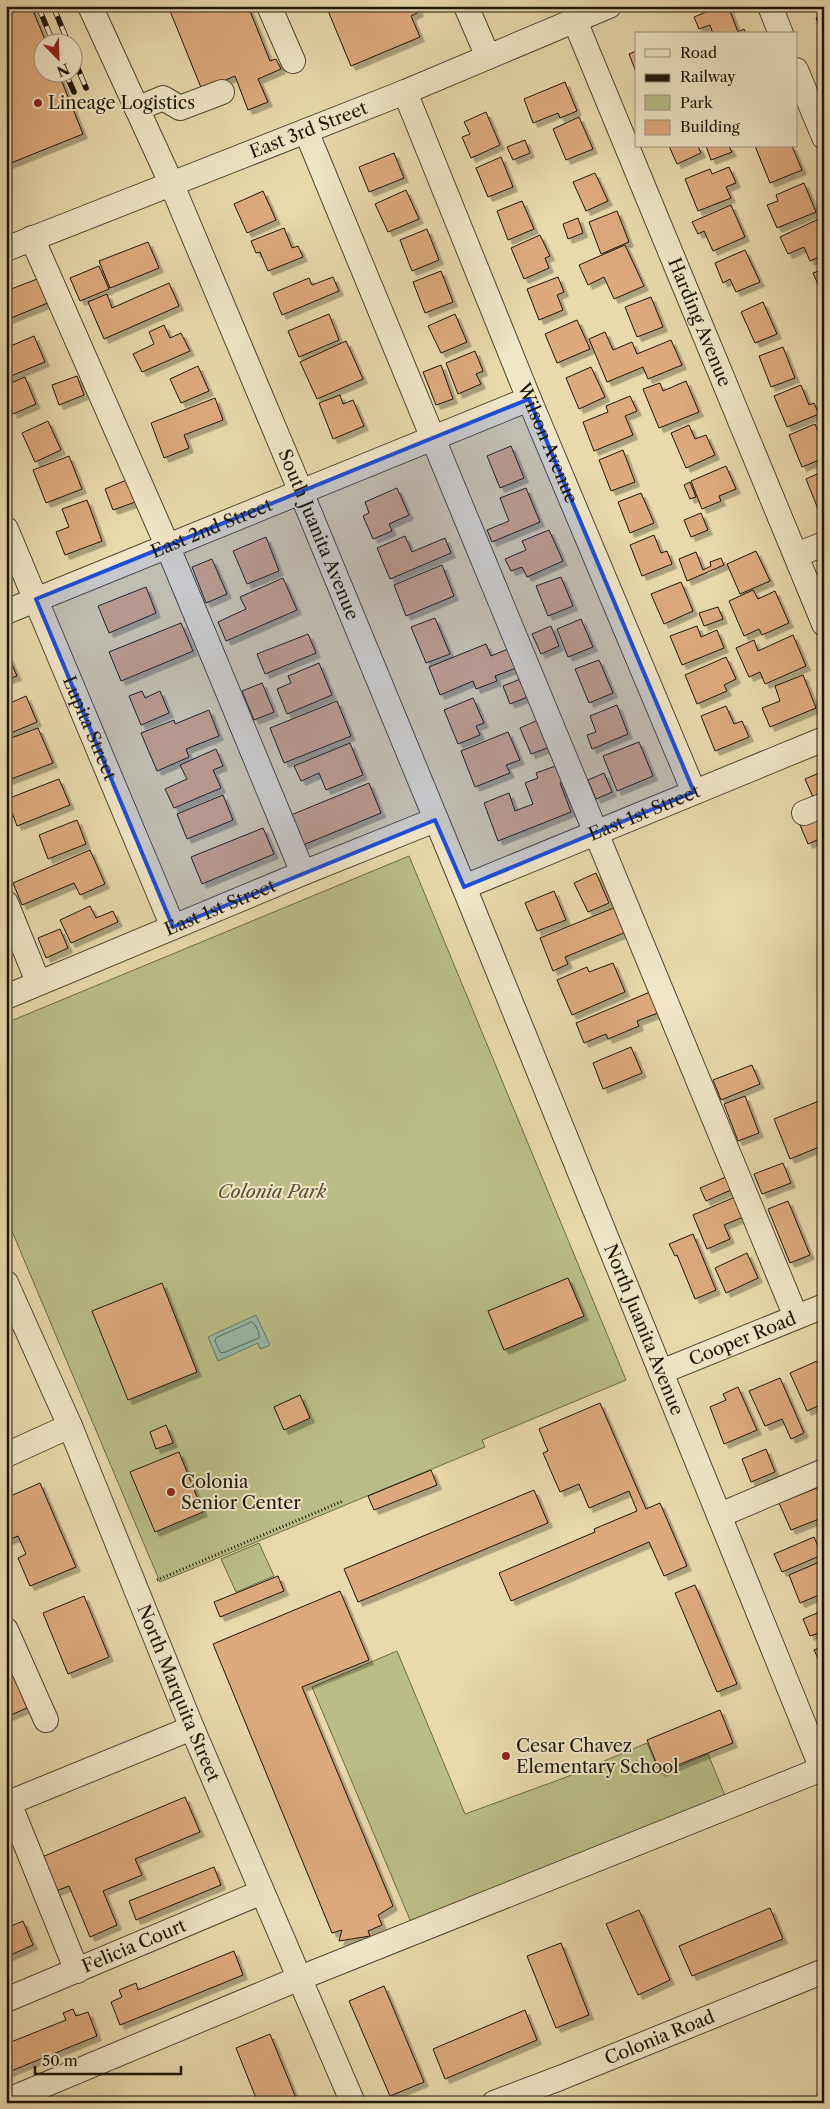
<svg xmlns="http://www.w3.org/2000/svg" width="830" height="2109" viewBox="0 0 830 2109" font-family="'Libre Caslon Text',serif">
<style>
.green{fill:#babe86;stroke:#6c6a48}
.water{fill:#97baac;stroke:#66786b}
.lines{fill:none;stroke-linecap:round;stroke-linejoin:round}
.shore{stroke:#5a685b;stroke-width:1}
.building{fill:#deaa7d;stroke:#1d150a;filter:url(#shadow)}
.minor-casing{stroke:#504632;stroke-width:26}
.path{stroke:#1d150a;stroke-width:3;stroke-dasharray:1 2.5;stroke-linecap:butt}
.minor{stroke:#f1e6c8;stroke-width:24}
.rail-casing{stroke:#1d150a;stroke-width:5.5}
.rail{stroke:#f1e6c8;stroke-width:4;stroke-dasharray:11;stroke-linecap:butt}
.marked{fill:#1d4ed8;fill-opacity:0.2;stroke:#1d4ed8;stroke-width:4;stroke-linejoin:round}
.poi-dot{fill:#8f2418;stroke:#f1e6c8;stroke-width:2}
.labels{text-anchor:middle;stroke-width:4;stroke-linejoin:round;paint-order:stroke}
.poi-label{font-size:18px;fill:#1d150a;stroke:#f1e6c8;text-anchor:start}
.street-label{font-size:18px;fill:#1d150a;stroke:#f1e6c8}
.park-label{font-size:18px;font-style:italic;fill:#545035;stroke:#f1e6c8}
</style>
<defs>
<filter id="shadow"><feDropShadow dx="4.5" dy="4.5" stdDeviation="0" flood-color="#0004"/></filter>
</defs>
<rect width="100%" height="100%" fill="#e9d9ab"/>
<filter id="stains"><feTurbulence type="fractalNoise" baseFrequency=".004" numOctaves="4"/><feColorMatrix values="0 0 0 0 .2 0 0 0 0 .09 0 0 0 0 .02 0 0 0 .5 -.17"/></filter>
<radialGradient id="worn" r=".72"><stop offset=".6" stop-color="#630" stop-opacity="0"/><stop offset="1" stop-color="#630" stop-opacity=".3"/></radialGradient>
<path class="green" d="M409,856L626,1380L482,1440L485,1447L160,1582L6,1217V1023Z
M259,1543L274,1576L236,1592L221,1559Z
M397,1651L465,1814L564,1778L647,1743L660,1774L708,1754L726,1798L413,1927L312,1687Z"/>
<path class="water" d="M256,1315L270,1345L260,1349L258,1343L218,1361L208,1337Z"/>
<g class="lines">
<path class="shore" d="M252,1322C256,1324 260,1334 259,1338L223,1353L220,1352L215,1341L216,1338Z"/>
</g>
<path class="building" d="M6,6H31L46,42H42V72H58L83,134L6,165Z
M168,6H248L270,61L276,59L281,69L258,79L268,102L248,110L235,76L202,90Z
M326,6H417L419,12L411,16L420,37L351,66Z
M721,6H728L738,32L744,29L746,34H713L710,25L699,29L694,17Z
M824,15V36L816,18Z
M636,51V72L629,54Z
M565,82L577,111L560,118L558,113L533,123L524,99Z
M486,112L500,145L471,158L462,137L470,134L464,122Z
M579,117L593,149L566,160L553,129Z
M525,140L530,153L513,160L507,147Z
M669,146H698L701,153L677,164Z
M706,146H729L732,152L711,160Z
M755,146H792L802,170L770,183Z
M394,153L404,178L369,192L359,167Z
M501,157L513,187L488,197L476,168Z
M729,167L736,183L726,187L731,198L698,211L685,179L710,169L712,174Z
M595,173L608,201L586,211L573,182Z
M804,183L816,212L777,228L767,205L778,201L776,195Z
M406,190L419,219L388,232L375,204Z
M263,191L276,220L247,233L234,204Z
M522,201L534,229L508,240L497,211Z
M731,205L745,237L713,251L704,231L698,234L692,222Z
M617,211L629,242L601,254L589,222Z
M578,218L583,233L568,239L563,224Z
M821,218L824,224V255L810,261L804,247L788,254L780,237Z
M284,228L292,248L298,246L303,257L268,271L260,252L256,253L251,241Z
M427,229L439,260L412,271L400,240Z
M540,235L550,256L545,258L549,268L524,279L511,248Z
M148,242L159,268L110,288L99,261Z
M625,245L644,286L614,299L604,277L588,285L579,265Z
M745,250L760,282L736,292L730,279L723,283L715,263Z
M99,266L109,289L80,301L70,278Z
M824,269V298L813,273Z
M441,271L453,302L425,313L413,282Z
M45,276L55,300L6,320V291Z
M333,277L339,291L282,315L273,293L309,278L312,285Z
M558,277L564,292L557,295L563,310L539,320L527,289Z
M169,283L179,306L104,339L88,302L107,294L112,308Z
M651,297L663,327L637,337L625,307Z
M763,302L777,334L755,343L741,312Z
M329,314L339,340L299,357L288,331Z
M455,314L467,342L441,353L428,326Z
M577,320L590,349L557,363L545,334Z
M164,325L170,338L181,333L190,351L142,372L133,354L154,344L149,332Z
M605,332L613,350L632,342L637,354L671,340L682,365L648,379L643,367L607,382L589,339Z
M34,336L45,362L6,378V348Z
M346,341L363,379L317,399L300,362Z
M783,347L795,378L771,387L759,356Z
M475,351L483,371L476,374L481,384L458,394L446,363Z
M441,365L453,399L436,405L423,372Z
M198,366L209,391L181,403L170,379Z
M591,367L605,397L579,409L566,378Z
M77,376L84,395L59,405L52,385Z
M25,377L36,404L13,414L6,396V385Z
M686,381L699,412L659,428L643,389L660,383L663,391Z
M801,385L809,405L814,403L819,414L787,427L774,396Z
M340,395L343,404L353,400L364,426L333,439L319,403Z
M630,396L637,411L625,416L633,435L594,451L583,422L608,412L606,406Z
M215,398L223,420L184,435L189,448L164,458L151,423Z
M48,421L61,450L35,462L22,433Z
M815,424L824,445V458L802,467L789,435Z
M689,425L695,439L706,435L715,455L686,468L671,433Z
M511,446L524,478L500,488L487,456Z
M623,450L635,482L611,491L599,460Z
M69,456L82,489L46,503L33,470Z
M726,466L736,489L719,496L721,501L702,509L691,481Z
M824,471V506L818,509L806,479Z
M129,479L138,501L113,510L105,489Z
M690,482L696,497L690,499L684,485Z
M397,488L409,515L389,524L392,531L373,539L363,516L369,513L365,502Z
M526,488L540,522L492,542L487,530L509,521L500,498Z
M641,493L654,523L630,533L618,502Z
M87,500L102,541L65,555L56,532L69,527L62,509Z
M701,513L708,530L691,537L684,520Z
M549,530L563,561L527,577L522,567L511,571L505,559L526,550L522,541Z
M654,535L661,553L667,551L672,564L642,576L630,545Z
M405,536L412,552L445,538L451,553L390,579L377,548Z
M266,537L279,571L247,584L233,551Z
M756,551L770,581L740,594L727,564Z
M696,552L703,570L711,566L710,562L721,558L724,565L687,581L679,559Z
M212,559L227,594L206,603L192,567Z
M442,565L454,596L406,616L394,585Z
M561,577L573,606L548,616L536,586Z
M283,578L297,610L226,641L218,622L246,609L240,597Z
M681,582L693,611L664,624L651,594Z
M146,587L156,613L109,633L98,606Z
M753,590L758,599L775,591L789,623L762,635L759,629L744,636L729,601Z
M718,607L723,619L704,626L699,613Z
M435,618L450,654L426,663L411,627Z
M581,619L593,647L568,657L557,629Z
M181,623L193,651L121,681L109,652Z
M551,626L559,646L541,654L532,634Z
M697,626L701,637L717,630L724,648L682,665L670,636Z
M308,634L316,653L265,674L257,654Z
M793,635L806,666L765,684L760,672L749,677L736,648L754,640L758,651Z
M486,644L491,656L508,649L516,668L495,676L497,681L476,689L473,681L440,695L429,667Z
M6,651L17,676L6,680Z
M726,657L736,679L724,685L727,691L697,704L685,675Z
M599,660L613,693L589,703L575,669Z
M319,663L332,695L287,714L277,689L291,683L288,676Z
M803,675L816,708L770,727L762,708L780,701L775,686Z
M523,678L530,696L510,704L503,686Z
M262,683L274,712L254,720L242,691Z
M142,691L145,698L160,691L169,713L141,725L129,696Z
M26,696L37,722L6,735V705Z
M473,698L484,723L476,726L480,735L458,744L444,710Z
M337,701L351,736L284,763L270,728Z
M617,705L628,734L592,749L587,735L596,732L590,716Z
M726,706L734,724L742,721L749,737L715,751L701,716Z
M209,710L219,736L186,749L189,757L157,771L141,733L174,720L175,724Z
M538,720L550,747L531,754L520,728Z
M38,728L53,763L6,781V740Z
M508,732L520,760L506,765L510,773L475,787L461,751Z
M639,742L653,776L617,791L603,756Z
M350,743L363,775L326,790L319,773L301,781L294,766Z
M216,749L223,766L213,770L221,788L174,808L165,789L187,779L180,765Z
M561,764L567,780L560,783L571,812L498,841L484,803L509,793L515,811L533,804L525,783L538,778L536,773Z
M824,771V793L813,797L805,779Z
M604,773L612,792L596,799L588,780Z
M59,779L70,805L17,826L7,799Z
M369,783L381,813L303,845L291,815Z
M223,795L233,820L187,839L177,814Z
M824,815V837L808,844L800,825Z
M77,820L86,844L48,859L39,835Z
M263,828L274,854L202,884L191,857Z
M90,850L105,884L80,895L74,883L22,905L13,883Z
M596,873L609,903L588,912L574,883Z
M554,891L566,920L537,931L525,903Z
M90,906L96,918L113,911L118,922L71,943L60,920Z
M616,907L626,932L565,957L568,964L553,971L540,938Z
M60,929L68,948L46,958L38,938Z
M613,963L625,992L572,1015L557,980L587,967L589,972Z
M650,992L658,1013L637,1021L639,1026L608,1039L606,1034L584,1043L576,1023Z
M631,1047L642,1073L603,1089L593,1063Z
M752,1065L760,1084L721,1100L713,1080Z
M745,1096L759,1133L738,1141L724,1104Z
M824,1099V1145L790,1159L774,1119Z
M783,1163L791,1183L762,1194L754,1174Z
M726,1177L731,1190L706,1201L700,1188Z
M735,1197L743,1217L724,1225L730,1239L707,1249L693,1215Z
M788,1201L810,1255L790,1263L768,1209Z
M693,1234L716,1290L695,1299L677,1255L675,1256L669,1244Z
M747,1253L758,1278L726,1293L715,1268Z
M568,1278L584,1316L504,1350L488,1311Z
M162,1283L197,1372L128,1400L92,1311Z
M817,1361L824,1376V1403L807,1411L790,1373Z
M780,1378L804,1433L791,1439L782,1419L765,1426L749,1391Z
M738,1387L757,1430L724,1444L710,1407L726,1400L723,1394Z
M300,1395L310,1418L284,1430L274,1407Z
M600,1403L646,1509L660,1503L687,1566L664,1576L649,1542L511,1601L499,1573L595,1532L594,1529L637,1511L629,1491L589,1508L579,1484L560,1492L543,1453L548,1451L539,1429Z
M166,1425L173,1443L156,1449L150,1432Z
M766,1449L775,1472L751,1482L742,1459Z
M179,1452L203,1512L155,1532L130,1472Z
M431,1470L437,1485L374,1510L368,1496Z
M40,1483L76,1567L30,1586L18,1558L26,1554L18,1536L6,1541V1498Z
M817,1488L824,1507V1517L791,1530L779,1503Z
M534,1490L548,1523L358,1602L344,1569Z
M814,1537L822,1555L782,1572L774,1554Z
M824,1560V1593L800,1603L789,1575Z
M278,1576L284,1591L220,1617L214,1602Z
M695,1585L737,1684L717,1692L675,1593Z
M340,1591L369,1660L302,1687L393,1906L378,1915L382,1925L368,1931L370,1936L339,1941L342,1930L332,1933L213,1644Z
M84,1596L109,1657L68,1674L43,1613Z
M824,1610V1631L810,1636L803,1619Z
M824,1646V1671L814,1650Z
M12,1671L27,1708L6,1717V1673Z
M720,1710L733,1743L660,1772L647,1740Z
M185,1797L200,1832L135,1859L142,1875L103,1891L117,1925L90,1937L69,1886L56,1891L42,1857Z
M214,1867L221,1885L136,1920L129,1901Z
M770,1908L783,1939L692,1976L679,1946Z
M639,1910L670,1980L638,1995L606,1924Z
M23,1921L33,1945L6,1957V1928Z
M561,1943L589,2015L556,2028L527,1956Z
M234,1951L243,1975L120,2025L111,2002L122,1997L119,1990L136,1983L138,1990Z
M384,1986L424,2082L390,2096L349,2001Z
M73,2009L76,2016L88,2012L97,2036L6,2073V2044L66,2020L63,2013Z
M525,2010L537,2040L445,2079L433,2049Z
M270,2034L298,2103H258L236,2048Z"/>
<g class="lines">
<g class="minor-casing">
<g id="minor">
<path id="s1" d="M90,6L172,185L301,492L464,887L824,1774"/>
<path d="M269,6L293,61"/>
<path d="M466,6L488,57"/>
<path d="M770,6L781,34"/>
<path id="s2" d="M575,21L824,624"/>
<path d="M796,70L824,137"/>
<path id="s3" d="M405,92L529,399L694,792"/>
<path d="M137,109L163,98L180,108L222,92"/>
<path d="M306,131L796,1317"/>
<path d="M32,238L167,545L303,873"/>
<path id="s4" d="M6,249L405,92L609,6"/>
<path id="s5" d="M6,529L173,927"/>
<path d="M796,555L824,544"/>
<path id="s6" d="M6,612L529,399"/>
<path d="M804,813L824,805"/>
<path id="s7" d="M464,887L824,739"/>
<path d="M6,903L38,982"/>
<path id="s8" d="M6,997L303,873L435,820"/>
<path id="s9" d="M6,1283L70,1426L192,1728L353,2103"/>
<path id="s10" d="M661,1372L824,1306"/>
<path d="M6,1455L70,1426"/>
<path d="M720,1515L824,1471"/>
<path d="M6,1630L46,1720"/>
<path d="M9,1803L77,1971"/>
<path d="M6,1804L192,1728"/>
<path id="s11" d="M6,2000L262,1892"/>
<path d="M6,2101L300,1978L822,1769"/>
<path id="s12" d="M494,2103L560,2078L824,1971"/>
</g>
</g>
<path class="path" d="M157,1580L343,1501"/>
<use href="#minor" class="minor"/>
<g class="rail-casing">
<path id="rail" d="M38,6L53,42
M53,6L68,42
M72,54L86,88
M65,72L74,92"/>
</g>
<use href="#rail" class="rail"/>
</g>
<path class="marked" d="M529,399L694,792L464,887L435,820L173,927L36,599Z"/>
<g class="poi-dot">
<circle cx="38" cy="103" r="5"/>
<circle cx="171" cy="1492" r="5"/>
<circle cx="506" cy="1756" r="5"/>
</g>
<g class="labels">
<g class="poi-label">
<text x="48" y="109">Lineage Logistics</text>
<text x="181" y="1488">Colonia<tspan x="181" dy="21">Senior Center</tspan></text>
<text x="516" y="1752">Cesar Chavez<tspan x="516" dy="21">Elementary School</tspan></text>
</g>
<g class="street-label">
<text dy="6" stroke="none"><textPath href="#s4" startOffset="325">East 3rd Street</textPath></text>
<text dy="6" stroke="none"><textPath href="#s2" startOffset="326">Harding Avenue</textPath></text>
<text dy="6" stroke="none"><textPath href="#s3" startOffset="379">Wilson Avenue</textPath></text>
<text dy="6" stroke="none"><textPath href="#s6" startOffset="222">East 2nd Street</textPath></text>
<text dy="6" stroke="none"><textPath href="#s1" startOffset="576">South Juanita Avenue</textPath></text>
<text dy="6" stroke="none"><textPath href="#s5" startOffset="216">Lupita Street</textPath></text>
<text dy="6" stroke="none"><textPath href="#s7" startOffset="195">East 1st Street</textPath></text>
<text dy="6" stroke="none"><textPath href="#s8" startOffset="232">East 1st Street</textPath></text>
<text dy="6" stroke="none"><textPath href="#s1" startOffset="1435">North Juanita Avenue</textPath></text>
<text dy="6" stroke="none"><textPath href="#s10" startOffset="88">Cooper Road</textPath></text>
<text dy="6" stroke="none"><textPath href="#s9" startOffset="445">North Marquita Street</textPath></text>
<text dy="6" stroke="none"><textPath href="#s11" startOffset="139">Felicia Court</textPath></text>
<text dy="6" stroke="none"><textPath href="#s12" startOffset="178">Colonia Road</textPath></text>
</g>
<g class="park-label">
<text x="272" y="1198">Colonia Park</text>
</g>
</g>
<rect width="830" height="2109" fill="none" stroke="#e9d9ab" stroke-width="25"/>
<rect x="8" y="8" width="815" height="2094" fill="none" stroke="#1d150a" stroke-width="2.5"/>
<rect x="12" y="12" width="805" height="2084" fill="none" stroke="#1d150a"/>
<rect x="635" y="32" width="162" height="115" fill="#f1e6c8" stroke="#9c927c"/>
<rect x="645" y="49" width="25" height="8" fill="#f1e6c8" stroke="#9c927c"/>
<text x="680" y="58" font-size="15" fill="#1d150a">Road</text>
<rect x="645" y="74" width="25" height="8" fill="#1d150a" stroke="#9c927c"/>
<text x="680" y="82" font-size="15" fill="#1d150a">Railway</text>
<rect x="645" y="95" width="25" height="15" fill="#babe86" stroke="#9c927c"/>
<text x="680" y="108" font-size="15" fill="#1d150a">Park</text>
<rect x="645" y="120" width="25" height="15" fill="#deaa7d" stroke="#9c927c"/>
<text x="680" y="132" font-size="15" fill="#1d150a">Building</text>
<g transform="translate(58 58) rotate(157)"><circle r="24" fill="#f1e6c8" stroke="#9c927c"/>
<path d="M0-4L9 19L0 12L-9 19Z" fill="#8f2418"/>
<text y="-8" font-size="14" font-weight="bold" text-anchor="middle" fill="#1d150a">N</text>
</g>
<path d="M35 2066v8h146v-8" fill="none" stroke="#1d150a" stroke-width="2.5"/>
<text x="42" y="2066" font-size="15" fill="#1d150a" stroke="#f1e6c8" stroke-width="4" paint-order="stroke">50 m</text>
<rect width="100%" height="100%" filter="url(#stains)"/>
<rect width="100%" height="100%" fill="url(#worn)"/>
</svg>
